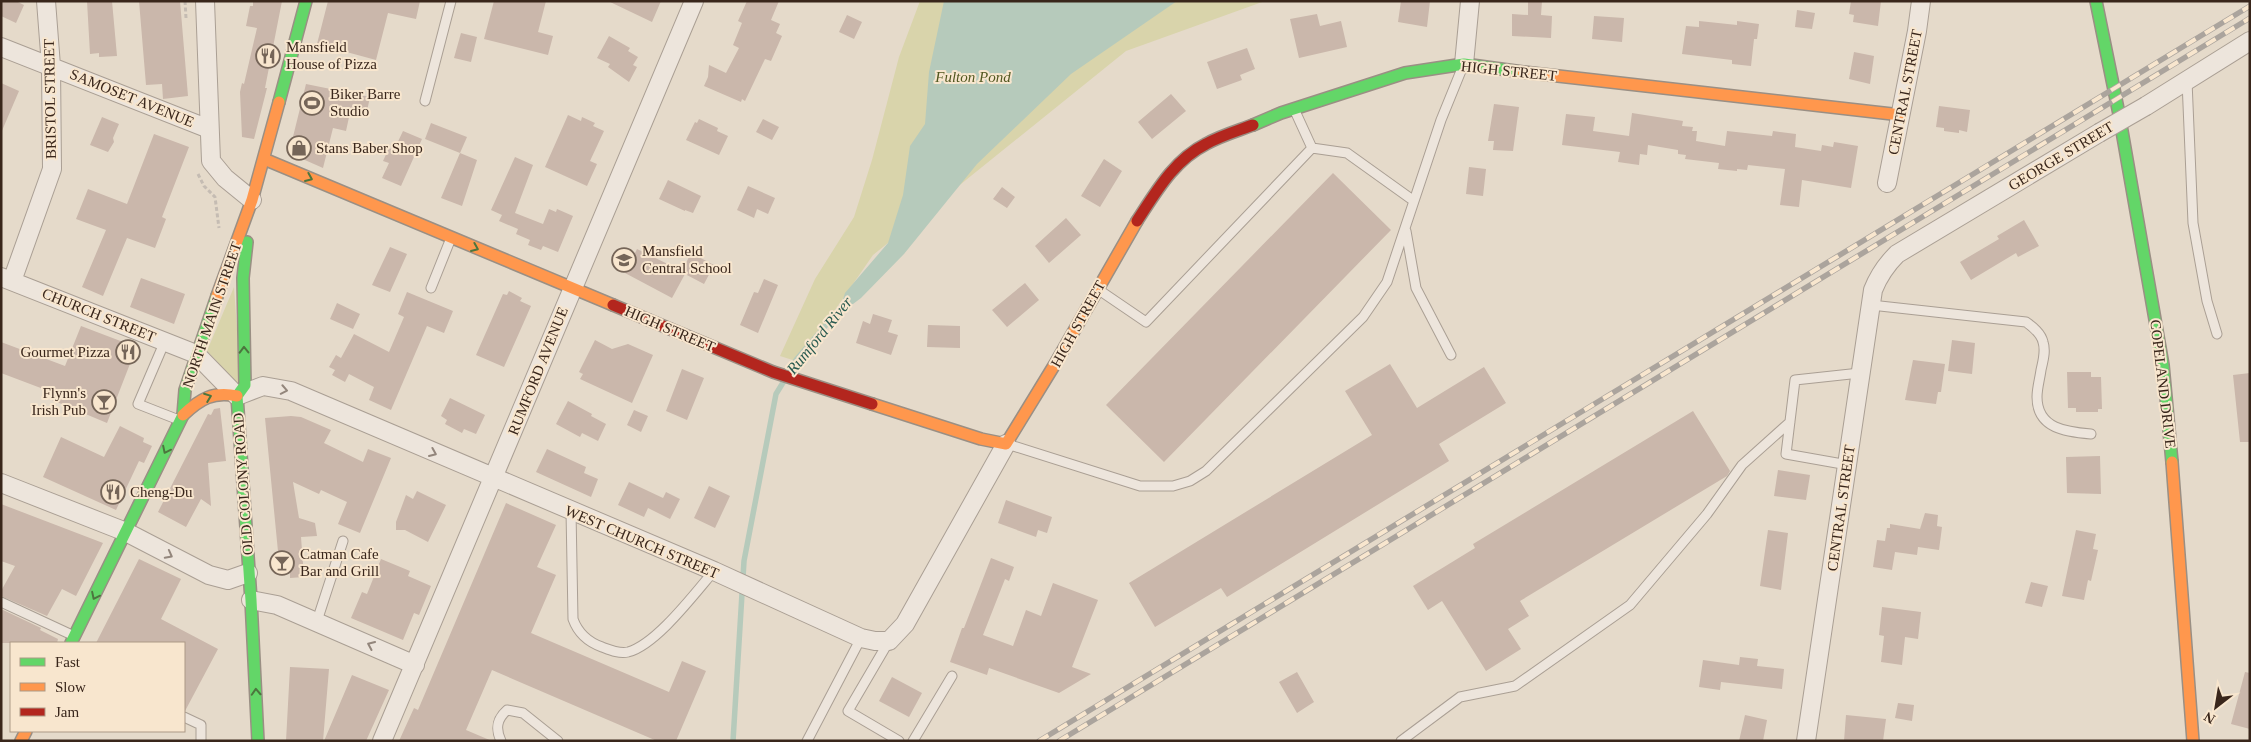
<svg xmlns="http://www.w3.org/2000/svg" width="2251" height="742" viewBox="0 0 2251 742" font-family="'Times New Roman',serif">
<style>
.green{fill:#d9d4ab}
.water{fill:#b6cabb}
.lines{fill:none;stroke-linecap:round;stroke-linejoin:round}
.stream{stroke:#b6cabb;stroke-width:5.5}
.building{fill:#cab7ab}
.lane-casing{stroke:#aa9f94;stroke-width:11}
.street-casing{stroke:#aa9f94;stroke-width:20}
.fast-casing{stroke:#9a8f84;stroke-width:14}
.slow-casing{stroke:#9a8f84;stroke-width:14}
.jam-casing{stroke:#9a8f84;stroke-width:14}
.path{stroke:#c5bcb3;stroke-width:3;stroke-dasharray:4 2.5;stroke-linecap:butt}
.lane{stroke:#ede5dc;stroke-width:9}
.street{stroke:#ede5dc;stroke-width:18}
.fast{stroke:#63d668;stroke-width:11}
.slow{stroke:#ff974d;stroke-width:11}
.jam{stroke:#b3261e;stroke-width:11}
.rail-casing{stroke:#aba49d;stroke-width:5.5}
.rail{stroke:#f8e6ce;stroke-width:4;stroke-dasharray:11;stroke-linecap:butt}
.street-bridge-casing{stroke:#aa9f94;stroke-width:20;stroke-linecap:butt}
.street-bridge{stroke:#ede5dc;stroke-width:18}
.oneway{stroke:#4c753e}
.oneway2{stroke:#93867c}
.labels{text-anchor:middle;stroke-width:4;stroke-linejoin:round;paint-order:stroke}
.poi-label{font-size:15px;fill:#39261b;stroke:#f8e6ce;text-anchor:start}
.street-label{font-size:15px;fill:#39261b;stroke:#f8e6ce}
.park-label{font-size:15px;font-style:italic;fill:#515720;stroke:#f8e6ce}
.water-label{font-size:16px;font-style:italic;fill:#295a50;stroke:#f8e6ce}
</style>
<rect width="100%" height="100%" fill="#e5daca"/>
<path class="green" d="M920,1H1265L1126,51L873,255L799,362L780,356L815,279L854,217L872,160L899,57Z
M234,287L241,387L207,351Z"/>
<path class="water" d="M944,1H1177L1071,74L977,164L904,254L861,298L853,304H846L843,299L845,293L888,243L903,195L910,146L925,124L929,72Z"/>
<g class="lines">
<path class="stream" d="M790,371L796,360L850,297
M733,741L744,561L776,394L784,381"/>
</g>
<path class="building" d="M1,1H16L24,5L16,23L1,16Z
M87,1H112L117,56L99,57V53L90,54Z
M139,1H180L188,96L163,99L162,84L146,85Z
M253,1H282L265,88H267L254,139L242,137L240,92L242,83L244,84L257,28L246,26L250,6H253Z
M328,1H420L416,19L388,13L376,60L317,44Z
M494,1H546L538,32L553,36L548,55L484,39Z
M608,1H661L652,22Z
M747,1H779L771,20L780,24L776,33L782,36L771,61L765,59L745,101L742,99L741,102L704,86L708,77L709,65L726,73L739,48L733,45L742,23L738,21Z
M1401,1H1430L1427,27L1398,22Z
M1528,1H1542L1541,15L1552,16L1551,38L1512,36V14L1528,15Z
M1851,1H1881L1878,26L1853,22L1854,15L1849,14Z
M1797,10L1815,13L1812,29L1795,27Z
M1317,14L1320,26L1341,21L1347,47L1299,58L1290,19Z
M847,15L862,22L854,39L839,32Z
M1594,16L1624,18L1622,42L1592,39Z
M1699,21L1737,25V21L1759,24L1757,39H1754L1751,66L1732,64V60L1682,54L1686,26L1699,27Z
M461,33L477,37L471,62L454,58Z
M609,36L630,48L628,51L638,57L633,65L637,67L629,82L608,67L610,64L597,58Z
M1247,48L1255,69L1240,75L1242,80L1217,89L1207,62Z
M1854,52L1874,56L1870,84L1849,79Z
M1,83L19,91L1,133Z
M306,84L370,97L367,111L351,108L346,131L333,128L323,168L289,153Z
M1171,94L1186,111L1152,139L1138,122Z
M1494,104L1519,107L1513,151L1493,150L1494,141H1488Z
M1939,106L1970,110L1967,132L1959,130V133L1944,131V128L1936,127Z
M1632,113L1683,121L1682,126L1693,127L1692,131H1697L1696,141L1725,146L1727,131L1772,136L1773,131L1796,134L1795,147L1821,151L1822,145L1833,147L1834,142L1858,146L1851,188L1802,180L1799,207L1780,205L1785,169L1748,165L1747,170L1737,169V171L1718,169L1719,163L1685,159L1686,155L1678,154V150L1648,145L1647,155L1640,154L1639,165L1618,162L1620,152L1562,145L1566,114L1595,117L1593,131L1629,136Z
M568,115L581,121L582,117L595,123L593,126L604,131L590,161L597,164L587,186L545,167Z
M102,117L119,124L113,138L114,142L108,152L90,145Z
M699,119L718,128L717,131L728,136L719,155L686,140L695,122L697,123Z
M763,119L779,127L772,140L756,132Z
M431,123L467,137L460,153L477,160L462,206L441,198L460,153L425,139Z
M403,131L422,139L401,186L382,178L389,163L383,161L389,148L394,150Z
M154,134L189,147L162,217L166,219L155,248L127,238L103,296L82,287L106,230L76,219L88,189L127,204Z
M515,157L533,165L515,213L543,224L549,209L556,212L557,209L573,216L558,252L543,246L541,250L528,245L530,240L516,234L518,229L499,221L502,215L491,210Z
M1104,159L1122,171L1100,207L1081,196Z
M1469,167L1486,169L1483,196L1466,194Z
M1333,173L1391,230L1164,462L1106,405Z
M668,180L701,196L693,213L685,210V211L659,199Z
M748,186L775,198L768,214L757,209L754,218L737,210Z
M1002,187L1015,197L1007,208L993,199Z
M1066,218L1081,235L1049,263L1035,246Z
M2024,220L2039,246L2018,257L2016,253L1971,280L1960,262L1999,239L1997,236Z
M390,247L407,254L390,292L372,285Z
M637,249L682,271L691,253L714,265L704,284L685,274L672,298L625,273Z
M141,278L185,294L174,324L130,307Z
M764,279L778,285L758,333L740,325L754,292L758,293Z
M1025,283L1039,300L1007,327L992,310Z
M509,291L522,298L520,301L531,306L504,367L476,355L503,294L507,295Z
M407,292L453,311L444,333L427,326L391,410L369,400L374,387L349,374L345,382L332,375L335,370L329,367L336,355L341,358L354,334L389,352L404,317L398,314Z
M337,303L360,314L353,329L330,319Z
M873,314L892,320L888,332L898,335L891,355L856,343L863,321L870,324Z
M928,325L960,326V348L927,347Z
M81,326L131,345L129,349L135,351L107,423L52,400L54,393L1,373V342L65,366Z
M595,340L612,349L628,344L653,355L632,403L580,379L583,374L579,372Z
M1952,340L1975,343L1972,374L1948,371Z
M1913,360L1945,364L1941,392H1938L1936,404L1905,400Z
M1390,364L1417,408L1484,367L1506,403L1439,444L1449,461L1227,597L1221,588L1155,627L1129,583L1372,435L1345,391Z
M682,369L704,378L687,420L666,411Z
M2067,372H2091V377H2101L2102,409H2098V412H2076V408H2068Z
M2250,373V442H2240L2233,375Z
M450,398L485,415L476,434L464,429L462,433L445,424L447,420L441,416Z
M568,401L592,414L591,416L606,424L598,441L582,433L580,437L556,424Z
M220,408L226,461L208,463L211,506L201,499L186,527L158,512L208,414L211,415L214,409Z
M634,410L648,416L641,432L627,425Z
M1693,411L1730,471L1727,476L1520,601L1529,616L1508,629L1521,649L1486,671L1442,601L1428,610L1413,586L1475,548L1473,544Z
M291,416L301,417L331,430L324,443L363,462L368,449L391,458L360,533L338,524L347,502L321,490L319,494L293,482L299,518L315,523L317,536L301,537L304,577L290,578V571L280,572L265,418Z
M120,426L144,438L143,442L152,446L144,463L139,461L116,510L43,477L61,437L104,457Z
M547,449L586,467L584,473L598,479L591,497L536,472Z
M2100,456L2101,494L2067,493L2066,457Z
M1778,470L1810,475L1806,500L1774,496Z
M629,482L663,498L666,492L680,499L670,519L648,508L644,517L618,505Z
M709,486L730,496L715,528L694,518Z
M417,491L446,505L428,542L405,530H396V522L406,495L413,499Z
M1006,500L1052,517L1047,533L1038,530L1036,537L998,523Z
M506,503L556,525L537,567L556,575L531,633L669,692L682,661L706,671L676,741H657L492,670L466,730L492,741H399L414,708L418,710Z
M1,504L103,543L76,596L62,589L47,616L1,596V591L15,566L1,561Z
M1925,513L1938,515L1937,526L1942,527L1939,550L1918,547L1917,555L1895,552L1892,570L1873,567L1877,540L1885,541L1887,528H1890V524L1920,529Z
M1768,530L1788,533L1781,590L1760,586Z
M2076,530L2096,534L2093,549L2098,550L2091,581L2088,580L2084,600L2062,596Z
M991,558L1014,567L1009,581L1005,579L983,635L1013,646L1026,610L1041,616L1053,583L1098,600L1072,667L1091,674L1059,693L989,668L987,675L950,662L962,628H964Z
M139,559L181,579L161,619L218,649L185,711L184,643H96Z
M381,559L410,571L408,576L431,586L419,615L414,613L403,640L351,618L362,592L367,594Z
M2031,582L2048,586L2042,607L2025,603Z
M1882,607L1921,612L1918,639L1905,637L1902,665L1881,662L1884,636L1879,635Z
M1,609L41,628L40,630L58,639L57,643H1Z
M1740,657L1758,659L1757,666L1784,669L1782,689L1721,682L1720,690L1699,687L1703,660L1739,665Z
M290,667L329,669L323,741H286Z
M1297,672L1314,702L1297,713L1279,682Z
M2245,672L2250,673V729L2231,724Z
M352,675L389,690L366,741H324Z
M892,677L922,693L909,717L879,701Z
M1898,703L1914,705L1912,721L1895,718Z
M1745,715L1767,720L1763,741H1739Z
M1846,715L1886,719L1883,741H1844Z"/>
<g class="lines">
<g class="lane-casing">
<path id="lane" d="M2187,81L2193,223L2207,301L2217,334
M425,101L451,1
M1312,148L1347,153L1414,201
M1406,231L1416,288L1451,355
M431,288L451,238
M1099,290L1146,322L1312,148L1295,111
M1871,305L2026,322C2033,327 2041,333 2043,342C2046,351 2043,361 2041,370C2040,378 2037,388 2037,397C2037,429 2067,432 2091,434
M165,341L138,404L179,420
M1007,444L1140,486H1173L1190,481L1206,471L1363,317L1387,282L1441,120L1463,66
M1848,465L1786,454L1795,380L1860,373
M571,511L573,619C578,633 588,642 602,647C610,650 619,654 628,652C656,645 695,593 714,571
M1,602L72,635
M317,621L343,541
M889,641L848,711L899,741
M184,717L201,725V741
M501,741C495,728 497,719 507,710L523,713L558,741
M807,741L861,638
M913,741L952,676
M1401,741L1460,697L1515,686L1630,605L1707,514L1742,465L1790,422"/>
</g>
<g class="street-casing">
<path id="street" d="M205,1L211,161L225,178L252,200
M1,47L209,129
M1464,64L1470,1
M2146,106L2250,41
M1887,183L1917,31L1921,1
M1,277L196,354L237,396L263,386L291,391L714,571L861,638L875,641H889L905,624L1006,444
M12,281L52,169L51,66L46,1
M1,483L126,532L209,575L228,580L248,573
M251,600L277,605L415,665
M382,741L694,1
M1806,741L1873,290C1879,275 1886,265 1897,254L2099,133"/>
</g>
<g class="fast-casing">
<path id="fast" d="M2096,1L2119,114L2163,365L2172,462
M279,102L306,1
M1253,125L1281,113L1405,73L1464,64L1523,72
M247,242L243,278L245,385L237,396L251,600L258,741
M71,643L183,415L185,390L217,296"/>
</g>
<g class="slow-casing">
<path id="slow" d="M1523,72L1901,115
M264,159L613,305
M217,296L252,200L279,102
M872,404L981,439L1006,444L1055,364L1137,221
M183,415C200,399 213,391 237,396
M2172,462L2193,741
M21,741L26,731"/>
</g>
<g class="jam-casing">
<path id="jam" d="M1137,221C1156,192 1174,160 1206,144C1220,136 1237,131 1253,125
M613,305L773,372L872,404"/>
</g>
<path class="path" d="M185,1L186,18
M198,174L204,186L215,197L219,228"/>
<use href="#lane" class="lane"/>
<use href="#street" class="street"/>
<use href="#fast" class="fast"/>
<use href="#slow" class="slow"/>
<use href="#jam" class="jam"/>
<g class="rail-casing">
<path id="rail" d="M1039,741L2250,6
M1059,741L2250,18"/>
</g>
<use href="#rail" class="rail"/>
<g class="street-bridge-casing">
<path id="street-bridge" d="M2099,133L2146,106"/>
</g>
<use href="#street-bridge" class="street-bridge"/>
</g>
<defs><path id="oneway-chevron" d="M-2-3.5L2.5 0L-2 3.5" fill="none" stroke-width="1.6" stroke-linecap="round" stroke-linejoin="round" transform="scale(1.25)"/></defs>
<g class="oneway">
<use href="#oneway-chevron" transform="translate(309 178) rotate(23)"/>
<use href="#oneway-chevron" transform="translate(475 248) rotate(23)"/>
<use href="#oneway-chevron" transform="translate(244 350) rotate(-91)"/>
<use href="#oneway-chevron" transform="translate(208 397) rotate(-21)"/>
<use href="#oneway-chevron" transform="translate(166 450) rotate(116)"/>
<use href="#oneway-chevron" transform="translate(95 596) rotate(116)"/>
<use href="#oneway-chevron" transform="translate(256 692) rotate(-93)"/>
</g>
<g class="oneway2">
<use href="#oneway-chevron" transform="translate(284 390) rotate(11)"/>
<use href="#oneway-chevron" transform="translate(433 453) rotate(23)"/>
<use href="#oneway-chevron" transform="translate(169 555) rotate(28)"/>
<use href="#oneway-chevron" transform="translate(371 645) rotate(-156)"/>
</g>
<defs>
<g id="restaurant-ring" transform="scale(1.25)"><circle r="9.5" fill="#f8e6ce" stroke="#756558" stroke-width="1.5"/><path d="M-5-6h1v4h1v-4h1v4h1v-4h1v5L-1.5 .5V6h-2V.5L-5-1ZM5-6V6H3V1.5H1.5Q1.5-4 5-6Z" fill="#756558"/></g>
<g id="stadium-ring" transform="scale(1.25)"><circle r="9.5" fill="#f8e6ce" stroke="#756558" stroke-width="1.5"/><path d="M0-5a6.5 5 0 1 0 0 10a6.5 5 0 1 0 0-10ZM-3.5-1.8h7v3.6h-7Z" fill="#756558"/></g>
<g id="shop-ring" transform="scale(1.25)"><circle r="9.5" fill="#f8e6ce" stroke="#756558" stroke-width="1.5"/><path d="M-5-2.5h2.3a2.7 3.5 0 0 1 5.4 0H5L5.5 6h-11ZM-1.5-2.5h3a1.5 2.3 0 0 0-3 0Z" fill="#756558"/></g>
<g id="school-ring" transform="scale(1.25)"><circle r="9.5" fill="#f8e6ce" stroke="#756558" stroke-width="1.5"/><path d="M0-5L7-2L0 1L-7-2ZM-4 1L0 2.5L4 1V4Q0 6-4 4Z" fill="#756558"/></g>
<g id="bar-ring" transform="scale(1.25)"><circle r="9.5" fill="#f8e6ce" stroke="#756558" stroke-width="1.5"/><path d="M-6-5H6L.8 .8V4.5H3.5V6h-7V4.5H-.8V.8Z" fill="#756558"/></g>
</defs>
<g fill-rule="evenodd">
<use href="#restaurant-ring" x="268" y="56"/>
<use href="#stadium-ring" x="312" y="103"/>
<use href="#shop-ring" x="299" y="148"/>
<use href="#school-ring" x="624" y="260"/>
<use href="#restaurant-ring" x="128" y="352"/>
<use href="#bar-ring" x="104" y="402"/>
<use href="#restaurant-ring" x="113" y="492"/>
<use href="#bar-ring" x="282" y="563"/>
</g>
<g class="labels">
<g class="poi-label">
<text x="286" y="52">Mansfield<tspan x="286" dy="17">House of Pizza</tspan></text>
<text x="330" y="99">Biker Barre<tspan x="330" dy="17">Studio</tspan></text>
<text x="316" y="153">Stans Baber Shop</text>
<text x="642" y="256">Mansfield<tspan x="642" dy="17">Central School</tspan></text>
<text x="110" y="357" text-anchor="end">Gourmet Pizza</text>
<text x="86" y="398" text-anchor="end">Flynn's<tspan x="86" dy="17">Irish Pub</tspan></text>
<text x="130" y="497">Cheng-Du</text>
<text x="300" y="559">Catman Cafe<tspan x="300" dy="17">Bar and Grill</tspan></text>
</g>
<g class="street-label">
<text transform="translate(1509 71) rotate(6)" y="5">HIGH STREET</text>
<text transform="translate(1905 92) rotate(-79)" y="5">CENTRAL STREET</text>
<text transform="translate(132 98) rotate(22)" y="5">SAMOSET AVENUE</text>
<text transform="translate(50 99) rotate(-91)" y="5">BRISTOL STREET</text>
<text transform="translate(2061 156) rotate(-31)" y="5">GEORGE STREET</text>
<text transform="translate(99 315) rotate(22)" y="5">CHURCH STREET</text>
<text transform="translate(212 315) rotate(-71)" y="5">NORTH MAIN STREET</text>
<text transform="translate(1078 324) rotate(-61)" y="5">HIGH STREET</text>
<text transform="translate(670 329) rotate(23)" y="5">HIGH STREET</text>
<text transform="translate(538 371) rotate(-68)" y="5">RUMFORD AVENUE</text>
<text transform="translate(2163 384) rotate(83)" y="5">COPELAND DRIVE</text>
<text transform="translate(243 484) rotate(-94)" y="5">OLD COLONY ROAD</text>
<text transform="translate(1841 508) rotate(-82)" y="5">CENTRAL STREET</text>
<text transform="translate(642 542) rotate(23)" y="5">WEST CHURCH STREET</text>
</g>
<g class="park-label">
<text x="973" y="82">Fulton Pond</text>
</g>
<g class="water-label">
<text transform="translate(819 335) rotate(-51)" y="6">Rumford River</text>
</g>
</g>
<rect width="2251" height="742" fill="none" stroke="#39261b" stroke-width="5"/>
<rect x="10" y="642" width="175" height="90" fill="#f8e6ce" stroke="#ac9986"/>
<rect x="20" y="658" width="25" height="8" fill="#63d668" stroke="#ac9986"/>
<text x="55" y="667" font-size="15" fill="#39261b">Fast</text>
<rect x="20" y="683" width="25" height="8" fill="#ff974d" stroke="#ac9986"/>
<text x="55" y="692" font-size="15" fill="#39261b">Slow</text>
<rect x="20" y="708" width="25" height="8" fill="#b3261e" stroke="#ac9986"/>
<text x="55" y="717" font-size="15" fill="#39261b">Jam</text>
<g transform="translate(2216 707) rotate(211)" stroke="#f8e6ce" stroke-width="4" paint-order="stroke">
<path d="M0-4L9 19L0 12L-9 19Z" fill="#39261b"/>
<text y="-8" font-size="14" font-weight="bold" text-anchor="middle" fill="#39261b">N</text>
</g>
</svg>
